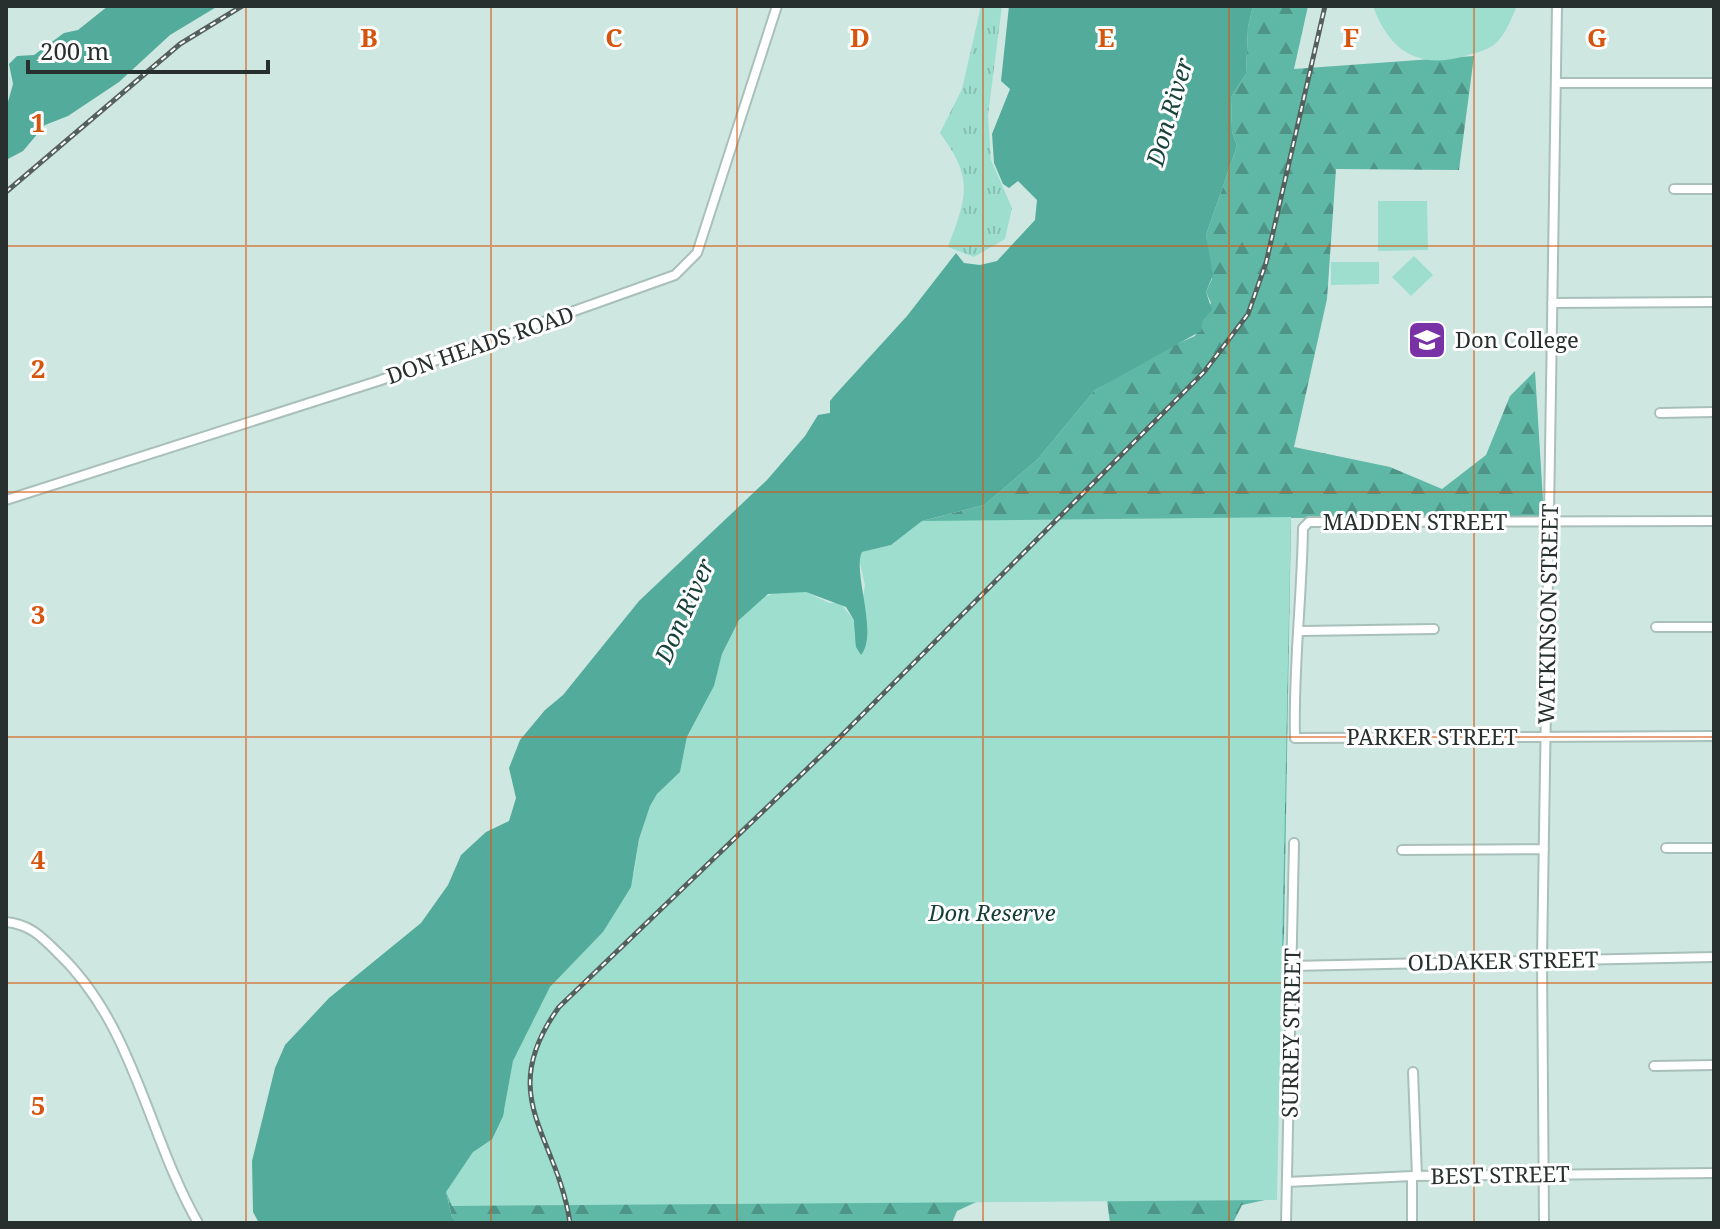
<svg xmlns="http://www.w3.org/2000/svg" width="1720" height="1229" viewBox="0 0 1720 1229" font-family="'Noto Serif',serif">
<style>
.grass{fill:url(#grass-tufts)}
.forest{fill:url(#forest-firs)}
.park{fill:#9ddecf}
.water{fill:#53ac9b}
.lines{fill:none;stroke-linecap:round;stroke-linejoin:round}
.minor-casing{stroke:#a8bfba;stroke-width:12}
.minor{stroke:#fff;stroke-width:8}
.rail-casing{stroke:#53605c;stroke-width:5}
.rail{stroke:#fff;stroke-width:2;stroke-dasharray:6;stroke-linecap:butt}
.grid{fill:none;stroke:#d5550f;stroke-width:2;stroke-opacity:0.55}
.labels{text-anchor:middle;stroke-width:6;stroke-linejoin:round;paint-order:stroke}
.poi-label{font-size:22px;fill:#27302e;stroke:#fff;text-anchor:start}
.street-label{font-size:22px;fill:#27302e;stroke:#fff}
.park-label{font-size:22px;font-style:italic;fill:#133d35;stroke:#fff}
.water-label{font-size:24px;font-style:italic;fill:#19423a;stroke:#fff}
.grid-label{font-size:26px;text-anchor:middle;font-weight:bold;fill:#d5550f;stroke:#fff;stroke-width:6;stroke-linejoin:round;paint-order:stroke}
</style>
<defs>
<pattern id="grass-tufts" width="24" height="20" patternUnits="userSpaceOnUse" patternTransform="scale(2)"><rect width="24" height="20" fill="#9ddecf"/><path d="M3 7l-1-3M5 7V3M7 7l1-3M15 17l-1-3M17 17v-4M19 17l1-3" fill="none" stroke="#87bfb2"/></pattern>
<pattern id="forest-firs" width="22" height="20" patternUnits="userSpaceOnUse" patternTransform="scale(2)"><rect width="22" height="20" fill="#5fb7a5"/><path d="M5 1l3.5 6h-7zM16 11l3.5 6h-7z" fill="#4e9587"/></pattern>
</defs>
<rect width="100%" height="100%" fill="#cfe7e1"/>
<path class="grass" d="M981,6H1002L988,115L991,160L1012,208L1005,239L974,257L948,247C967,196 974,179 940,133L962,89Z"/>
<path class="forest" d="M1253,6H1308L1294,69L1474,56L1459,170L1336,169L1327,299L1294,447L1390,467L1442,489L1486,455L1510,396L1535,371L1544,516L1291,518L1284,935L1269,1175L1274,1198L1242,1205L1233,1223H1110L1105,1185L1030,1177L957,1211L952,1223H457L452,1217L446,1192L922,521L984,505L1037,460L1095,390L1163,350L1195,336L1211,303L1206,292L1212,279L1206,235L1237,146L1232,132L1231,97L1246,74L1248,27Z"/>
<path class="park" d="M1373,6H1517C1511,19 1506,34 1495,44C1488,50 1475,53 1465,56C1417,70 1389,50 1373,6Z
M1378,201H1427L1428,250L1378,251Z
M1414,256L1433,275L1411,296L1392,277Z
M1331,262H1379V284L1331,285Z
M1291,517L1277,1200L452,1206L446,1192L473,1152L492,1139L503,1116L513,1061L550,987L603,932L634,873L639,839L650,806L657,794L680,772L687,738L714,686L722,654L739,620L759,599L782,590L806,592L829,603H840L854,620L856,647L865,585L859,559L862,552L891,545L922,521Z"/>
<path class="water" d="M108,6H218L170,35L119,82L68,116L45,125L23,151L6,160V109L13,84L9,64L17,56L34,55L64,33L78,30Z
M1009,6H1253L1248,27L1246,74L1231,97L1232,132L1237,146L1206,235L1213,275L1206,292L1212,310L1203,320L1201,331L1095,390L1037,460L984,505L922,521L891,545L862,552C852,572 879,633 861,655L856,647L854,620L846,607L806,592L768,594L739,620L722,654L714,686L687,737L680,772L657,794L650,806L639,839L631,887L603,932L550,987L513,1061L503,1116L492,1139L473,1152L446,1192L452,1217L457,1223H259L253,1212L252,1161L275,1068L285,1045L329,998L421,923L448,885L461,855L486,832L509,821L516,798L509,768L520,740L545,710L563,695L639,601L767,480L805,436L818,415L830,413V401L834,396L907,316L956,253L964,263L980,265L997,261L1035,220L1037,200L1018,181L1009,188L1003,184L994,163L992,134L1010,89L1001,81Z"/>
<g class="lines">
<g class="minor-casing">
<path id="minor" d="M1558,83H1714
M1674,189H1714
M1552,303L1714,302
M1660,413L1714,412
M6,500L378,381L675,275L697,253L777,6
M1714,521L1309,522L1303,528C1302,598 1293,668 1295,738L1714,736
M1656,627H1714
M1301,631L1434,629
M1666,848H1714
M1402,850L1544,849
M6,922C29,924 41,936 57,952C134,1024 147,1134 198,1223
M1291,966L1714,957
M1654,1066L1714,1065
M1413,1072L1417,1176
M1412,1176V1223
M1287,1182L1412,1176L1714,1173
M1286,1223L1294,843
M1544,1223L1542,959L1557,6"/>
</g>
<use href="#minor" class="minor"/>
<g class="rail-casing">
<path id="rail" d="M6,192L180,44L242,6
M570,1223C557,1134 494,1097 559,1007L831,746L1204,372L1248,314L1266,263L1325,6"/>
</g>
<use href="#rail" class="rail"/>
</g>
<path class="grid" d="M246,6V1223M491,6V1223M737,6V1223M983,6V1223M1229,6V1223M1474,6V1223M6,246H1714M6,492H1714M6,737H1714M6,983H1714"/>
<defs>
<g id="school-square" transform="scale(2)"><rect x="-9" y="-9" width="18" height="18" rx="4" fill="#7832a6" stroke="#fff"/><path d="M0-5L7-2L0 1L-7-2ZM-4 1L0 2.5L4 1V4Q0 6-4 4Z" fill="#fff"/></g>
</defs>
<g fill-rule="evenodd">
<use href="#school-square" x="1427" y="340"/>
</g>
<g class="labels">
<g class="poi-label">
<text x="1455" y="348">Don College</text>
</g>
<g class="street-label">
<text transform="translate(480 345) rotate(-19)" y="8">DON HEADS ROAD</text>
<text x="1415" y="530">MADDEN STREET</text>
<text transform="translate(1548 614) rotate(-89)" y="8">WATKINSON STREET</text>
<text x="1432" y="745">PARKER STREET</text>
<text transform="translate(1503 961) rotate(-1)" y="8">OLDAKER STREET</text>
<text transform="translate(1291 1033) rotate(-89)" y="8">SURREY STREET</text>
<text transform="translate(1500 1175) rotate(-1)" y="8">BEST STREET</text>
</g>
<g class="park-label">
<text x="992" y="921">Don Reserve</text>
</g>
<g class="water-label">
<text transform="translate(1170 112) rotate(-74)" y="8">Don River</text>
<text transform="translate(685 611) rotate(-66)" y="8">Don River</text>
</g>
</g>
<g class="grid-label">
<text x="369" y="47">B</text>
<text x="614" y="47">C</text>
<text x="860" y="47">D</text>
<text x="1106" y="47">E</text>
<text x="1351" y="47">F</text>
<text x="1597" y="47">G</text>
<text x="38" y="132">1</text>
<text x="38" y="378">2</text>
<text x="38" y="624">3</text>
<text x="38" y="869">4</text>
<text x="38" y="1115">5</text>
</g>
<rect width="1720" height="1229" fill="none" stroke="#27302e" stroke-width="16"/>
<path d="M28 60v12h240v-12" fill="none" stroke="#27302e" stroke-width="4"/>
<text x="40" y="60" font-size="24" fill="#27302e" stroke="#ffffff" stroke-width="6" paint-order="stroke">200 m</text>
</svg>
